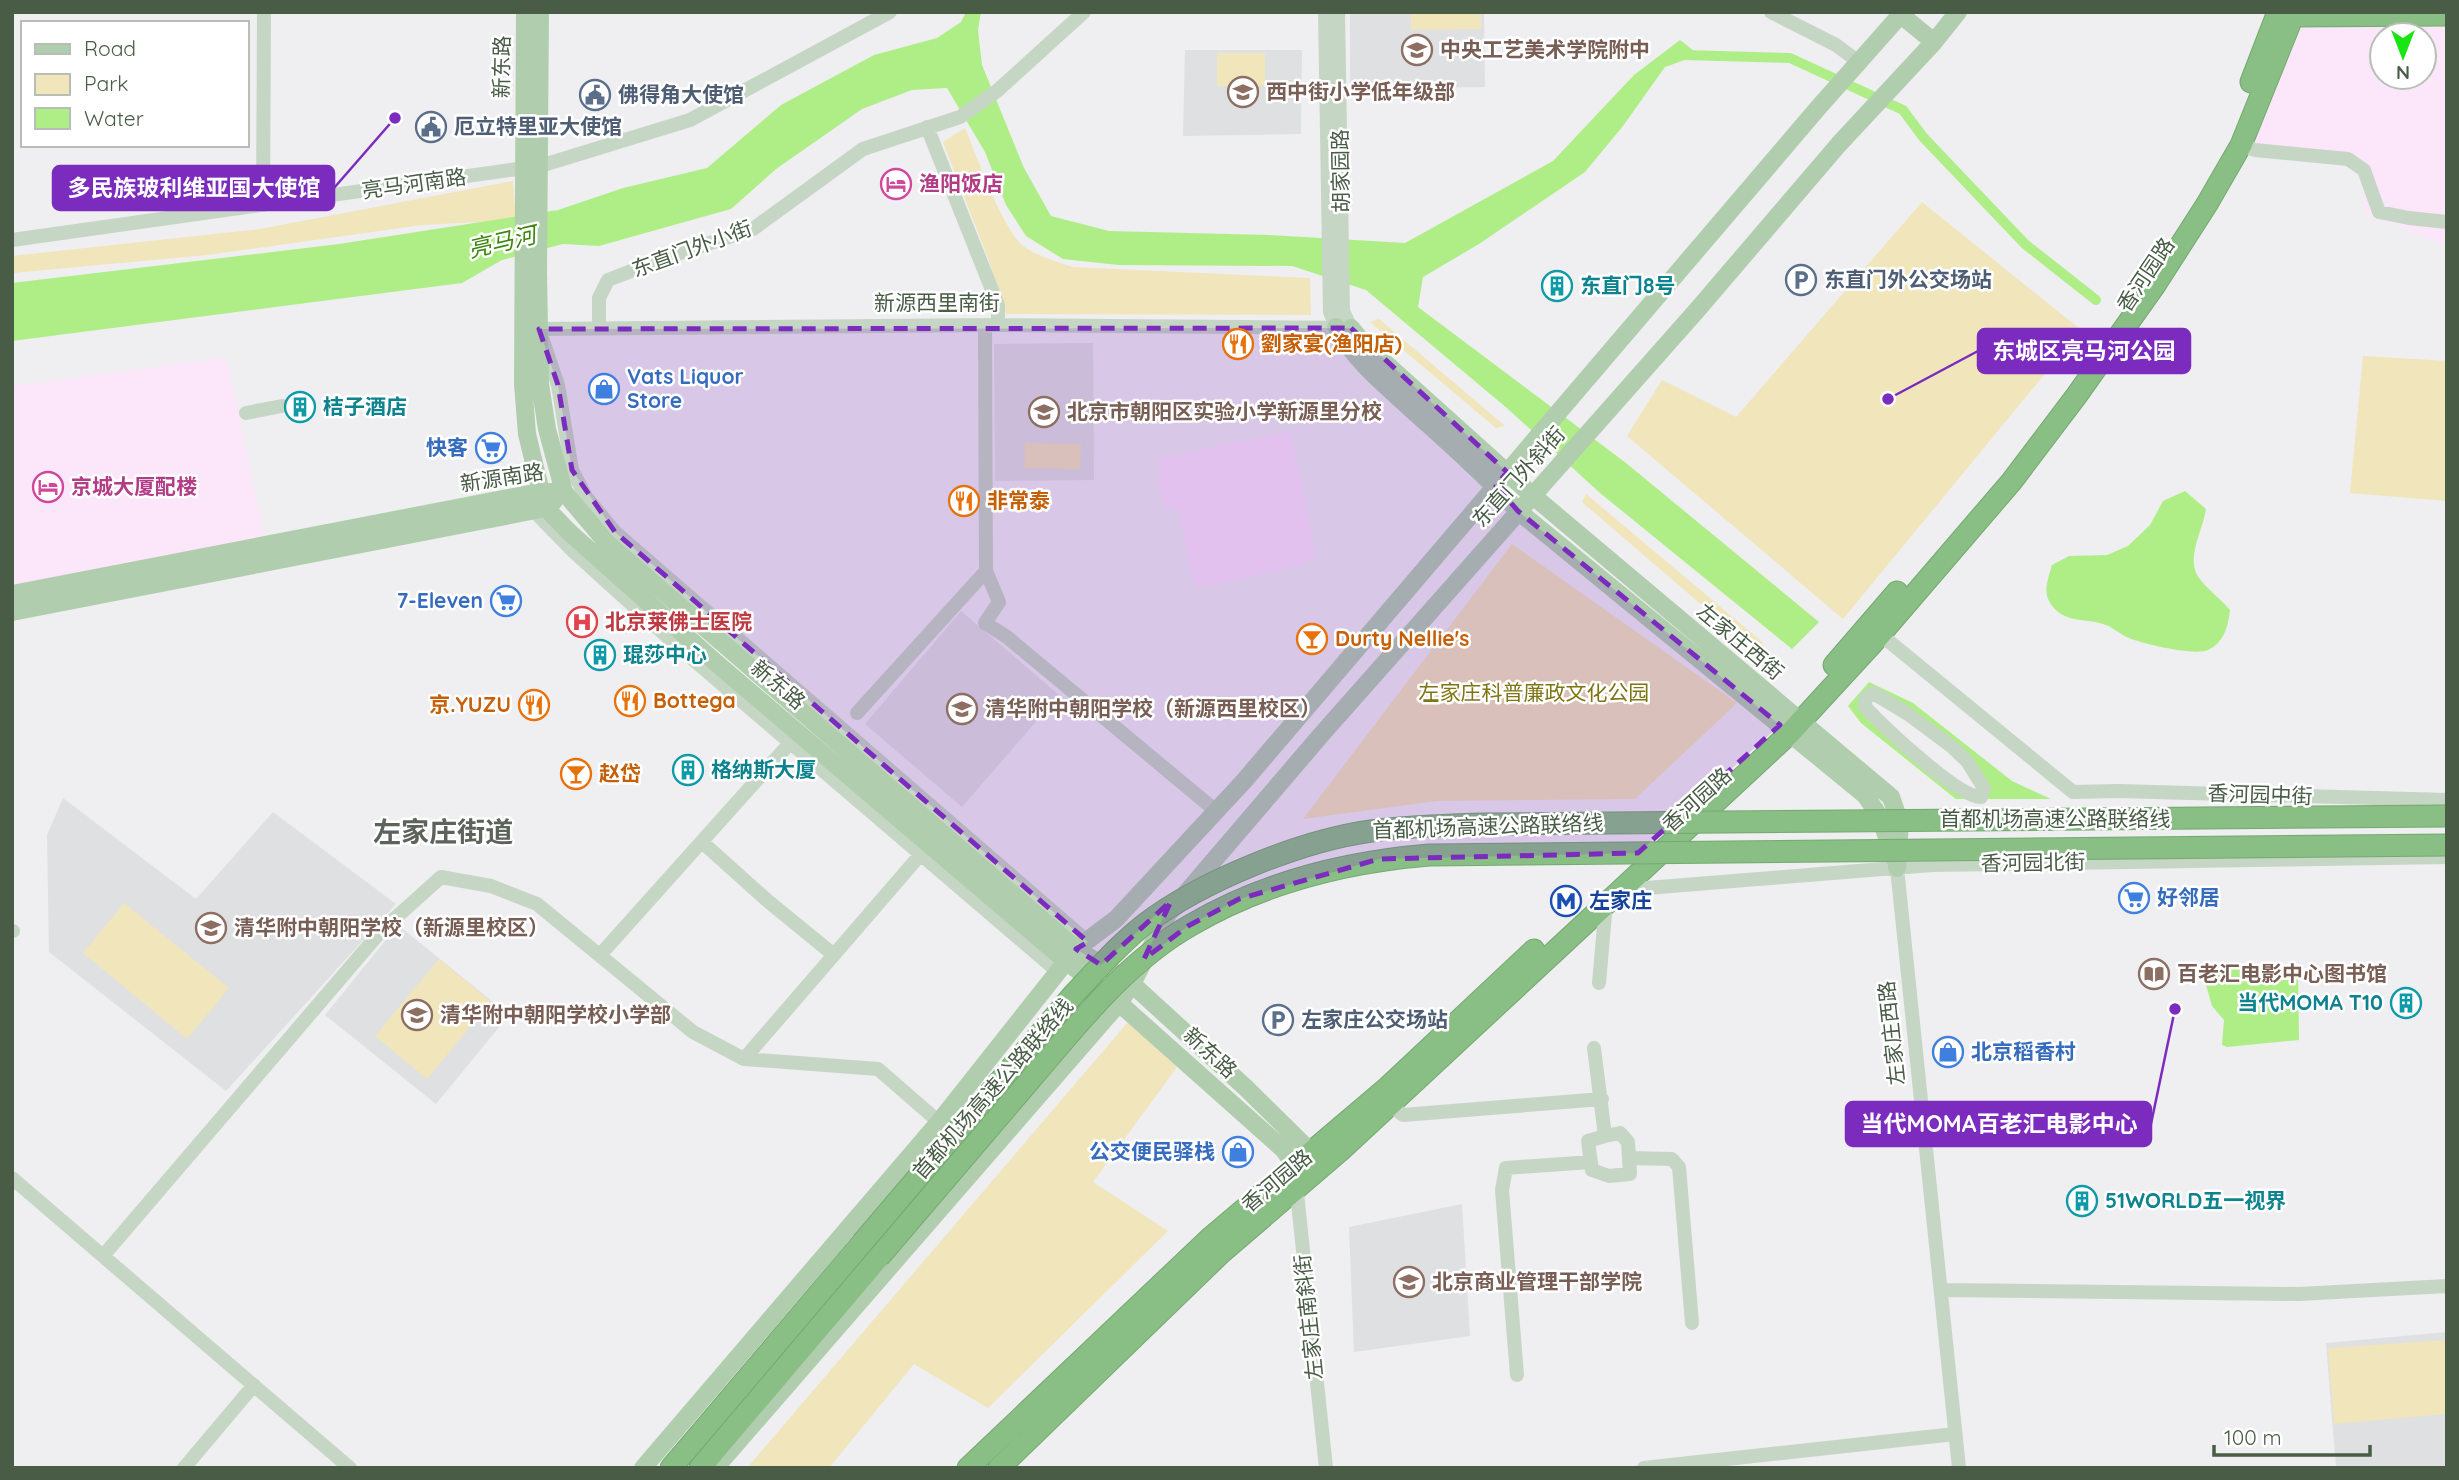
<svg xmlns="http://www.w3.org/2000/svg" width="2459" height="1480" viewBox="0 0 2459 1480" font-family="Quicksand,'Noto Sans SC',sans-serif">
<style>
.commercial{fill:#fce7fa;fill-rule:evenodd}
.education{fill:#dfe0e2}
.green{fill:#f0e5bb}
.water{fill:#afee87;fill-rule:evenodd}
.pier{fill:#efeef1}
.lines{fill:none;stroke-linecap:round;stroke-linejoin:round}
.canal{stroke:#afee87;stroke-width:10}
.highway-casing{stroke:#74aa70;stroke-width:23}
.minor{stroke:#c6d6c4;stroke-width:14}
.major{stroke:#b0cead;stroke-width:18}
.highway{stroke:#89be84;stroke-width:21}
.highway-bridge-casing{stroke:#74aa70;stroke-width:23;stroke-linecap:butt}
.highway-bridge{stroke:#89be84;stroke-width:21}
.marked{fill:#7b2cbf;fill-opacity:0.2;stroke:#7b2cbf;stroke-width:5;stroke-dasharray:14 9;stroke-linejoin:round}
.labels{text-anchor:middle;stroke-width:5;stroke-linejoin:round;paint-order:stroke}
.education-label{font-size:21px;font-weight:bold;fill:#785e54;stroke:#fff;text-anchor:start}
.street-label{font-size:21px;fill:#485c46;stroke:#fff}
.service-label{font-size:21px;font-weight:bold;fill:#4e5e75;stroke:#fff;text-anchor:start}
.hotel-label{font-size:21px;font-weight:bold;fill:#b23c85;stroke:#fff;text-anchor:start}
.culture-label{font-size:21px;font-weight:bold;fill:#0d838f;stroke:#fff;text-anchor:start}
.food-label{font-size:21px;font-weight:bold;fill:#c56008;stroke:#fff;text-anchor:start}
.shop-label{font-size:21px;font-weight:bold;fill:#366cbe;stroke:#fff;text-anchor:start}
.health-label{font-size:21px;font-weight:bold;fill:#be3a42;stroke:#fff;text-anchor:start}
.park-label{font-size:21px;fill:#7f7514;stroke:#fff}
.transit-label{font-size:21px;font-weight:bold;fill:#164399;stroke:#fff;text-anchor:start}
.water-label{font-size:23px;font-style:italic;fill:#3a850b;stroke:#fff}
.district-label{font-size:28px;font-weight:bold;fill:#5b635a;stroke:#fff}
.leader{fill:none;stroke:#7b2cbf;stroke-width:2.5}
.callout-dot{fill:#7b2cbf;stroke:#fff;stroke-width:2.5}
.callout{fill:#7b2cbf;stroke:#7b2cbf;stroke-width:2.5}
.callout-label{font-size:23px;text-anchor:middle;font-weight:bold;fill:#fff}
</style>
<rect width="100%" height="100%" fill="#efeef1"/>
<path class="commercial" d="M2293,16L2447,18V246L2365,213L2359,156L2244,147ZM2382,35H2424V77H2382Z
M224,358L230,372L264,537L12,588V386Z
M1290,431L1316,554L1305,564L1195,589L1178,508L1164,510L1157,476L1162,474L1158,459Z"/>
<path class="education" d="M1350,12H1484L1485,87L1350,89Z
M1185,50H1302L1301,134L1183,136Z
M1093,343L1094,480L995,481L994,344Z
M961,611L1059,695L962,807L865,724Z
M63,798L196,899L273,812L396,904L226,1091L49,952L47,835Z
M398,925L509,1015L436,1104L325,1015Z
M1462,1204L1470,1336L1354,1352L1349,1227Z
M2447,1332V1468H2336L2326,1343Z"/>
<path class="green" d="M1411,12H1481V29L1411,30Z
M1217,53H1265V86H1217Z
M965,128C978,160 998,216 1018,241C1030,255 1056,261 1072,267L1310,278L1311,315L1006,314L988,258L943,142Z
M513,181L516,220L422,225L207,255L12,273V256L260,229Z
M1922,202L2081,330L1843,619L1627,436L1662,380L1736,417Z
M1379,319L1505,426L1496,428L1370,322Z
M2363,356L2447,361V501L2350,493Z
M1025,443L1081,444L1080,469L1024,468Z
M1586,494L1761,641L1767,650L1761,656L1582,502Z
M1512,544L1737,703L1635,799L1437,801L1303,819Z
M124,903L229,988L187,1039L83,953Z
M439,959L491,1002L427,1079L375,1036Z
M1128,1022L1177,1067L1093,1182L1168,1231L988,1408L914,1364L829,1468H747Z
M2447,1340V1414L2334,1424L2328,1348Z"/>
<path class="water" d="M966,12H981L978,30L982,65L1024,168L1051,216L1109,231L1269,235L1405,243L1553,161L1634,75L1680,40L1699,55L1665,67L1623,126L1585,172L1479,244L1423,277L1418,307L1626,463L1819,622L1792,649L1600,493L1508,409L1366,290L1292,266L1118,265L1063,259L1026,236L1006,205L985,152L947,88L912,90L862,109L776,169L731,209L599,246L563,244L502,260L462,283L12,341V283L339,244L558,210L623,188L707,168L781,105L874,55L937,38L961,22Z
M2185,491L2206,509C2203,530 2185,559 2199,578C2206,588 2221,599 2230,610C2228,626 2224,643 2208,650C2195,656 2143,644 2129,638C2121,635 2114,628 2106,625C2086,617 2062,625 2049,601C2043,590 2049,576 2052,565L2069,556L2107,555L2128,546L2150,525L2163,501Z
M1869,682L1913,703L2012,781L2085,815L2065,833L1957,800L1861,723L1848,706ZM1865,699L1889,701L1967,761L1981,797L1947,780Z
M2200,964L2298,966L2299,1040L2227,1047L2222,1045L2224,1020L2212,1006Z"/>
<path class="pier" d="M1951,799H2058L2086,811L2447,806V834L2065,837L1956,803Z"/>
<g class="lines">
<path class="canal" d="M1684,55L1790,58L1903,110L1923,137L2025,244L2096,300"/>
<g class="highway-casing">
<path id="highway" d="M2251,82L2278,12
M1834,665L1897,592
M671,1468L862,1243
M700,1468L879,1257
M968,1468L1209,1239L1388,1087L1534,950
M999,1468L1221,1253L1341,1150L1790,733L1872,644L2012,481L2077,395L2155,285L2207,204L2241,145L2293,16L2447,15"/>
</g>
<path class="minor" d="M1325,12L1330,312L1336,327
M1338,12L1343,311L1351,328
M1771,12L1836,45L1860,63
M927,127L998,305V325
M2241,145L2255,150L2348,159L2364,170L2379,212L2409,218L2447,222
M540,166L690,120L890,12
M263,205L264,12
M12,240L524,168
M985,325L986,571L999,602L985,623L1007,637L1216,811
M599,328V298L608,280L665,258L753,229L863,149L960,117L997,91L1084,12
M246,413L282,406
M531,502L533,510L574,552L682,650L1057,971
M1880,634L2073,792L2118,791L2447,800
M1873,693L1908,714L1951,746L1967,761L1984,788L1981,797C1957,797 1883,726 1865,707V699Z
M857,713L986,571
M702,842L769,902L834,955
M1897,868L1959,1468
M1622,890L1932,865L2447,857
M12,931H13
M1088,942L615,532L586,497L572,470L558,385L539,329L998,325L1346,328
M600,955L791,742
M1599,983L1606,903
M1594,1048L1605,1136L1588,1141L1592,1170L1609,1176L1630,1174L1628,1142L1620,1133L1605,1136
M744,1059L921,854
M1390,1105L1403,1115L1602,1099
M1629,1158L1672,1159L1679,1167L1692,1323
M12,1178L350,1468
M1296,1184L1326,1468
M103,1256L382,930L441,877L491,886L537,904L693,1032L744,1059L878,1069L939,1122
M1941,1290L2299,1294L2447,1286
M1517,1375L1502,1190L1506,1168L1591,1162
M184,1468L254,1385
M1644,1468L1955,1434"/>
<path class="major" d="M525,12L523,384L527,434L541,492L546,508L569,532L715,662L1066,961L1119,1003L1284,1150L1294,1165
M540,12L538,273L540,384L547,429L564,492L607,543L1076,949L1132,984L1246,1088L1321,1162
M1901,15L1934,42
M1336,327C1354,360 1385,385 1412,410C1449,443 1485,475 1518,511L1865,795L1880,817L1894,858
M1351,328L1364,344L1532,495L1891,797L1900,823L1897,868
M12,594L529,494L551,492
M12,612L546,508L554,501
M643,1468L939,1122L1076,949L1116,919L1244,781L1818,108L1903,12
M715,1468L1119,1003L1132,984L1168,914L1321,735L1698,309L1839,144L1934,42L1958,12"/>
<use href="#highway" class="highway"/>
<g class="highway-bridge-casing">
<path id="highway-bridge" d="M862,1243L1073,995C1096,971 1119,944 1145,924C1202,881 1300,841 1371,831C1408,826 1445,825 1483,824L2447,816
M879,1257C929,1198 980,1139 1031,1079C1079,1023 1126,962 1191,925C1264,882 1345,862 1429,855L2447,845"/>
</g>
<use href="#highway-bridge" class="highway-bridge"/>
</g>
<path class="marked" d="M1351,328L1507,472L1496,486L1518,511L1780,725L1638,853L1379,859L1239,899L1188,926L1144,959L1171,901L1101,965L1076,949L1088,942L615,532L572,470L558,385L539,329Z"/>
<defs>
<g id="school-ring" transform="scale(1.575)"><circle r="9.5" fill="#fff" stroke="#8d6e63" stroke-width="1.5"/><path d="M0-5L7-2L0 1L-7-2ZM-4 1L0 2.5L4 1V4Q0 6-4 4Z" fill="#8d6e63"/></g>
<g id="civic-ring" transform="scale(1.575)"><circle r="9.5" fill="#fff" stroke="#5c6f8a" stroke-width="1.5"/><path d="M-.6-6.5H3V-4.5H.6V-3L4-1V1h2V6H-6V1h2V-1L-.6-3ZM-1.2 2.5V6h2.4V2.5Z" fill="#5c6f8a"/></g>
<g id="hotel-ring" transform="scale(1.575)"><circle r="9.5" fill="#fff" stroke="#d1479c" stroke-width="1.5"/><path d="M-6-4.5h1.5V1H6V5H4.5V3h-9V5H-6ZM-4 0a1.8 1.8 0 1 1 3.6 0ZM.5 0V-2.5h3Q6-2.5 6 0Z" fill="#d1479c"/></g>
<g id="parking-ring" transform="scale(1.575)"><circle r="9.5" fill="#fff" stroke="#5c6f8a" stroke-width="1.5"/><path d="M-3.5-5.5H1a3.5 3.5 0 0 1 0 7H-1V5.5H-3.5ZM-1-3.4V-.6H.8a1.4 1.4 0 0 0 0-2.8Z" fill="#5c6f8a"/></g>
<g id="building-ring" transform="scale(1.575)"><circle r="9.5" fill="#fff" stroke="#0f9aa8" stroke-width="1.5"/><path d="M-4-6H4V6H1V3H-1V6H-4ZM-2.5-4.3h1.7v1.8h-1.7ZM.8-4.3h1.7v1.8H.8ZM-2.5-1h1.7V.8h-1.7ZM.8-1h1.7V.8H.8Z" fill="#0f9aa8"/></g>
<g id="restaurant-ring" transform="scale(1.575)"><circle r="9.5" fill="#fff" stroke="#e8710a" stroke-width="1.5"/><path d="M-5-6h1v4h1v-4h1v4h1v-4h1v5L-1.5 .5V6h-2V.5L-5-1ZM5-6V6H3V1.5H1.5Q1.5-4 5-6Z" fill="#e8710a"/></g>
<g id="shop-ring" transform="scale(1.575)"><circle r="9.5" fill="#fff" stroke="#3f7fe0" stroke-width="1.5"/><path d="M-5-2.5h2.3a2.7 3.5 0 0 1 5.4 0H5L5.5 6h-11ZM-1.5-2.5h3a1.5 2.3 0 0 0-3 0Z" fill="#3f7fe0"/></g>
<g id="supermarket-ring" transform="scale(1.575)"><circle r="9.5" fill="#fff" stroke="#3f7fe0" stroke-width="1.5"/><path d="M-6-5.5h2.5l.6 2H6L4.5 2H-2.5L-4.4-4H-6ZM-1.5 3.2a1.3 1.3 0 1 0 .1 0ZM3 3.2a1.3 1.3 0 1 0 .1 0Z" fill="#3f7fe0"/></g>
<g id="hospital-ring" transform="scale(1.575)"><circle r="9.5" fill="#fff" stroke="#e0444e" stroke-width="1.5"/><path d="M-5-5h3v3.5h4V-5h3V5h-3V1.5h-4V5h-3Z" fill="#e0444e"/></g>
<g id="bar-ring" transform="scale(1.575)"><circle r="9.5" fill="#fff" stroke="#e8710a" stroke-width="1.5"/><path d="M-6-5H6L.8 .8V4.5H3.5V6h-7V4.5H-.8V.8Z" fill="#e8710a"/></g>
<g id="metro-ring" transform="scale(1.575)"><circle r="9.5" fill="#fff" stroke="#1a4fb4" stroke-width="1.5"/><path d="M-5.5 5V-5H-3L0 0L3-5H5.5V5H3V-.5L0 4L-3-.5V5Z" fill="#1a4fb4"/></g>
<g id="library-ring" transform="scale(1.575)"><circle r="9.5" fill="#fff" stroke="#8d6e63" stroke-width="1.5"/><path d="M-6-4Q-3-5.5-.7-3.5V5Q-3 3-6 4ZM6-4Q3-5.5 .7-3.5V5Q3 3 6 4Z" fill="#8d6e63"/></g>
<g id="university-ring" transform="scale(1.575)"><circle r="9.5" fill="#fff" stroke="#8d6e63" stroke-width="1.5"/><path d="M0-5L7-2L0 1L-7-2ZM-4 1L0 2.5L4 1V4Q0 6-4 4Z" fill="#8d6e63"/></g>
</defs>
<g fill-rule="evenodd">
<use href="#school-ring" x="1417" y="50"/>
<use href="#school-ring" x="1243" y="92"/>
<use href="#civic-ring" x="595" y="95"/>
<use href="#civic-ring" x="431" y="127"/>
<use href="#hotel-ring" x="896" y="184"/>
<use href="#parking-ring" x="1801" y="280"/>
<use href="#building-ring" x="1557" y="286"/>
<use href="#restaurant-ring" x="1238" y="344"/>
<use href="#shop-ring" x="604" y="389"/>
<use href="#building-ring" x="300" y="407"/>
<use href="#school-ring" x="1044" y="412"/>
<use href="#supermarket-ring" x="491" y="448"/>
<use href="#hotel-ring" x="48" y="487"/>
<use href="#restaurant-ring" x="964" y="501"/>
<use href="#supermarket-ring" x="506" y="601"/>
<use href="#hospital-ring" x="582" y="622"/>
<use href="#bar-ring" x="1312" y="639"/>
<use href="#building-ring" x="600" y="655"/>
<use href="#restaurant-ring" x="630" y="701"/>
<use href="#restaurant-ring" x="534" y="705"/>
<use href="#school-ring" x="962" y="709"/>
<use href="#building-ring" x="688" y="770"/>
<use href="#bar-ring" x="576" y="774"/>
<use href="#supermarket-ring" x="2134" y="898"/>
<use href="#metro-ring" x="1566" y="901"/>
<use href="#school-ring" x="211" y="928"/>
<use href="#library-ring" x="2154" y="974"/>
<use href="#building-ring" x="2406" y="1003"/>
<use href="#school-ring" x="417" y="1015"/>
<use href="#parking-ring" x="1278" y="1020"/>
<use href="#shop-ring" x="1948" y="1052"/>
<use href="#shop-ring" x="1238" y="1152"/>
<use href="#building-ring" x="2082" y="1201"/>
<use href="#university-ring" x="1409" y="1282"/>
</g>
<g class="labels">
<g class="education-label">
<text x="1440" y="57">中央工艺美术学院附中</text>
<text x="1266" y="99">西中街小学低年级部</text>
<text x="1067" y="419">北京市朝阳区实验小学新源里分校</text>
<text x="985" y="716">清华附中朝阳学校（新源西里校区）</text>
<text x="234" y="935">清华附中朝阳学校（新源里校区）</text>
<text x="2177" y="981">百老汇电影中心图书馆</text>
<text x="440" y="1022">清华附中朝阳学校小学部</text>
<text x="1432" y="1289">北京商业管理干部学院</text>
</g>
<g class="street-label">
<text transform="translate(502 67) rotate(-89)" y="7">新东路</text>
<text transform="translate(1341 171) rotate(-91)" y="7">胡家园路</text>
<text transform="translate(414 184) rotate(-8)" y="7">亮马河南路</text>
<text transform="translate(692 249) rotate(-20)" y="7">东直门外小街</text>
<text transform="translate(2146 275) rotate(-56)" y="7">香河园路</text>
<text x="937" y="310">新源西里南街</text>
<text transform="translate(1519 477) rotate(-48)" y="7">东直门外斜街</text>
<text transform="translate(502 478) rotate(-9)" y="7">新源南路</text>
<text transform="translate(1740 642) rotate(40)" y="7">左家庄西街</text>
<text transform="translate(778 685) rotate(40)" y="7">新东路</text>
<text transform="translate(2260 795) rotate(2)" y="7">香河园中街</text>
<text transform="translate(1697 800) rotate(-42)" y="7">香河园路</text>
<text x="2055" y="826">首都机场高速公路联络线</text>
<text transform="translate(1488 827) rotate(-2)" y="7">首都机场高速公路联络线</text>
<text transform="translate(2033 863) rotate(-1)" y="7">香河园北街</text>
<text transform="translate(1892 1033) rotate(-96)" y="7">左家庄西路</text>
<text transform="translate(1210 1053) rotate(42)" y="7">新东路</text>
<text transform="translate(993 1089) rotate(-49)" y="7">首都机场高速公路联络线</text>
<text transform="translate(1277 1181) rotate(-40)" y="7">香河园路</text>
<text transform="translate(1309 1317) rotate(-96)" y="7">左家庄南斜街</text>
</g>
<g class="service-label">
<text x="618" y="102">佛得角大使馆</text>
<text x="454" y="134">厄立特里亚大使馆</text>
<text x="1824" y="287">东直门外公交场站</text>
<text x="1301" y="1027">左家庄公交场站</text>
</g>
<g class="hotel-label">
<text x="919" y="191">渔阳饭店</text>
<text x="71" y="494">京城大厦配楼</text>
</g>
<g class="culture-label">
<text x="1580" y="293">东直门8号</text>
<text x="323" y="414">桔子酒店</text>
<text x="623" y="662">琨莎中心</text>
<text x="711" y="777">格纳斯大厦</text>
<text x="2383" y="1010" text-anchor="end">当代MOMA T10</text>
<text x="2105" y="1208">51WORLD五一视界</text>
</g>
<g class="food-label">
<text x="1261" y="351">劉家宴(渔阳店)</text>
<text x="987" y="508">非常泰</text>
<text x="1335" y="646">Durty Nellie's</text>
<text x="653" y="708">Bottega</text>
<text x="511" y="712" text-anchor="end">京.YUZU</text>
<text x="599" y="781">赵岱</text>
</g>
<g class="shop-label">
<text x="627" y="384">Vats Liquor<tspan x="627" dy="24">Store</tspan></text>
<text x="468" y="455" text-anchor="end">快客</text>
<text x="483" y="608" text-anchor="end">7-Eleven</text>
<text x="2157" y="905">好邻居</text>
<text x="1971" y="1059">北京稻香村</text>
<text x="1215" y="1159" text-anchor="end">公交便民驿栈</text>
</g>
<g class="health-label">
<text x="605" y="629">北京莱佛士医院</text>
</g>
<g class="park-label">
<text x="1534" y="700">左家庄科普廉政文化公园</text>
</g>
<g class="transit-label">
<text x="1589" y="908">左家庄</text>
</g>
<g class="water-label">
<text transform="translate(502 242) rotate(-13)" y="8">亮马河</text>
</g>
<g class="district-label">
<text x="443" y="842">左家庄街道</text>
</g>
</g>
<path class="leader" d="M395 118L334 188M1888 399L1978 351M2175 1009L2151 1124"/>
<g class="callout-dot">
<circle cx="395" cy="118" r="7"/>
<circle cx="1888" cy="399" r="7"/>
<circle cx="2175" cy="1009" r="7"/>
</g>
<g class="callout">
<rect x="53" y="166" width="281" height="44" rx="7"/>
<rect x="1978" y="329" width="212" height="44" rx="7"/>
<rect x="1846" y="1102" width="305" height="44" rx="7"/>
</g>
<g class="callout-label">
<text x="194" y="196">多民族玻利维亚国大使馆</text>
<text x="2084" y="359">东城区亮马河公园</text>
<text x="1999" y="1132">当代MOMA百老汇电影中心</text>
</g>
<rect width="2459" height="1480" fill="none" stroke="#485c46" stroke-width="28"/>
<rect x="21" y="21" width="228" height="126" fill="#ffffff" stroke="#b6beb5" stroke-width="2"/>
<rect x="35" y="44" width="35" height="10" fill="#b0cead" stroke="#b6beb5" stroke-width="2"/>
<text x="84" y="56" font-size="21" fill="#485c46">Road</text>
<rect x="35" y="74" width="35" height="21" fill="#f0e5bb" stroke="#b6beb5" stroke-width="2"/>
<text x="84" y="91" font-size="21" fill="#485c46">Park</text>
<rect x="35" y="108" width="35" height="21" fill="#afee87" stroke="#b6beb5" stroke-width="2"/>
<text x="84" y="126" font-size="21" fill="#485c46">Water</text>
<g transform="translate(2403 56) rotate(180)"><circle r="33" fill="#ffffff" stroke="#b6beb5" stroke-width="2"/>
<path d="M0-5L12 26L0 18L-12 26Z" fill="#1be414"/>
<text y="-10" font-size="19" font-weight="bold" text-anchor="middle" fill="#485c46">N</text>
</g>
<path d="M2214 1445v10h156v-10" fill="none" stroke="#485c46" stroke-width="3.5"/>
<text x="2224" y="1445" font-size="21" fill="#485c46" stroke="#ffffff" stroke-width="5" paint-order="stroke">100 m</text>
</svg>
